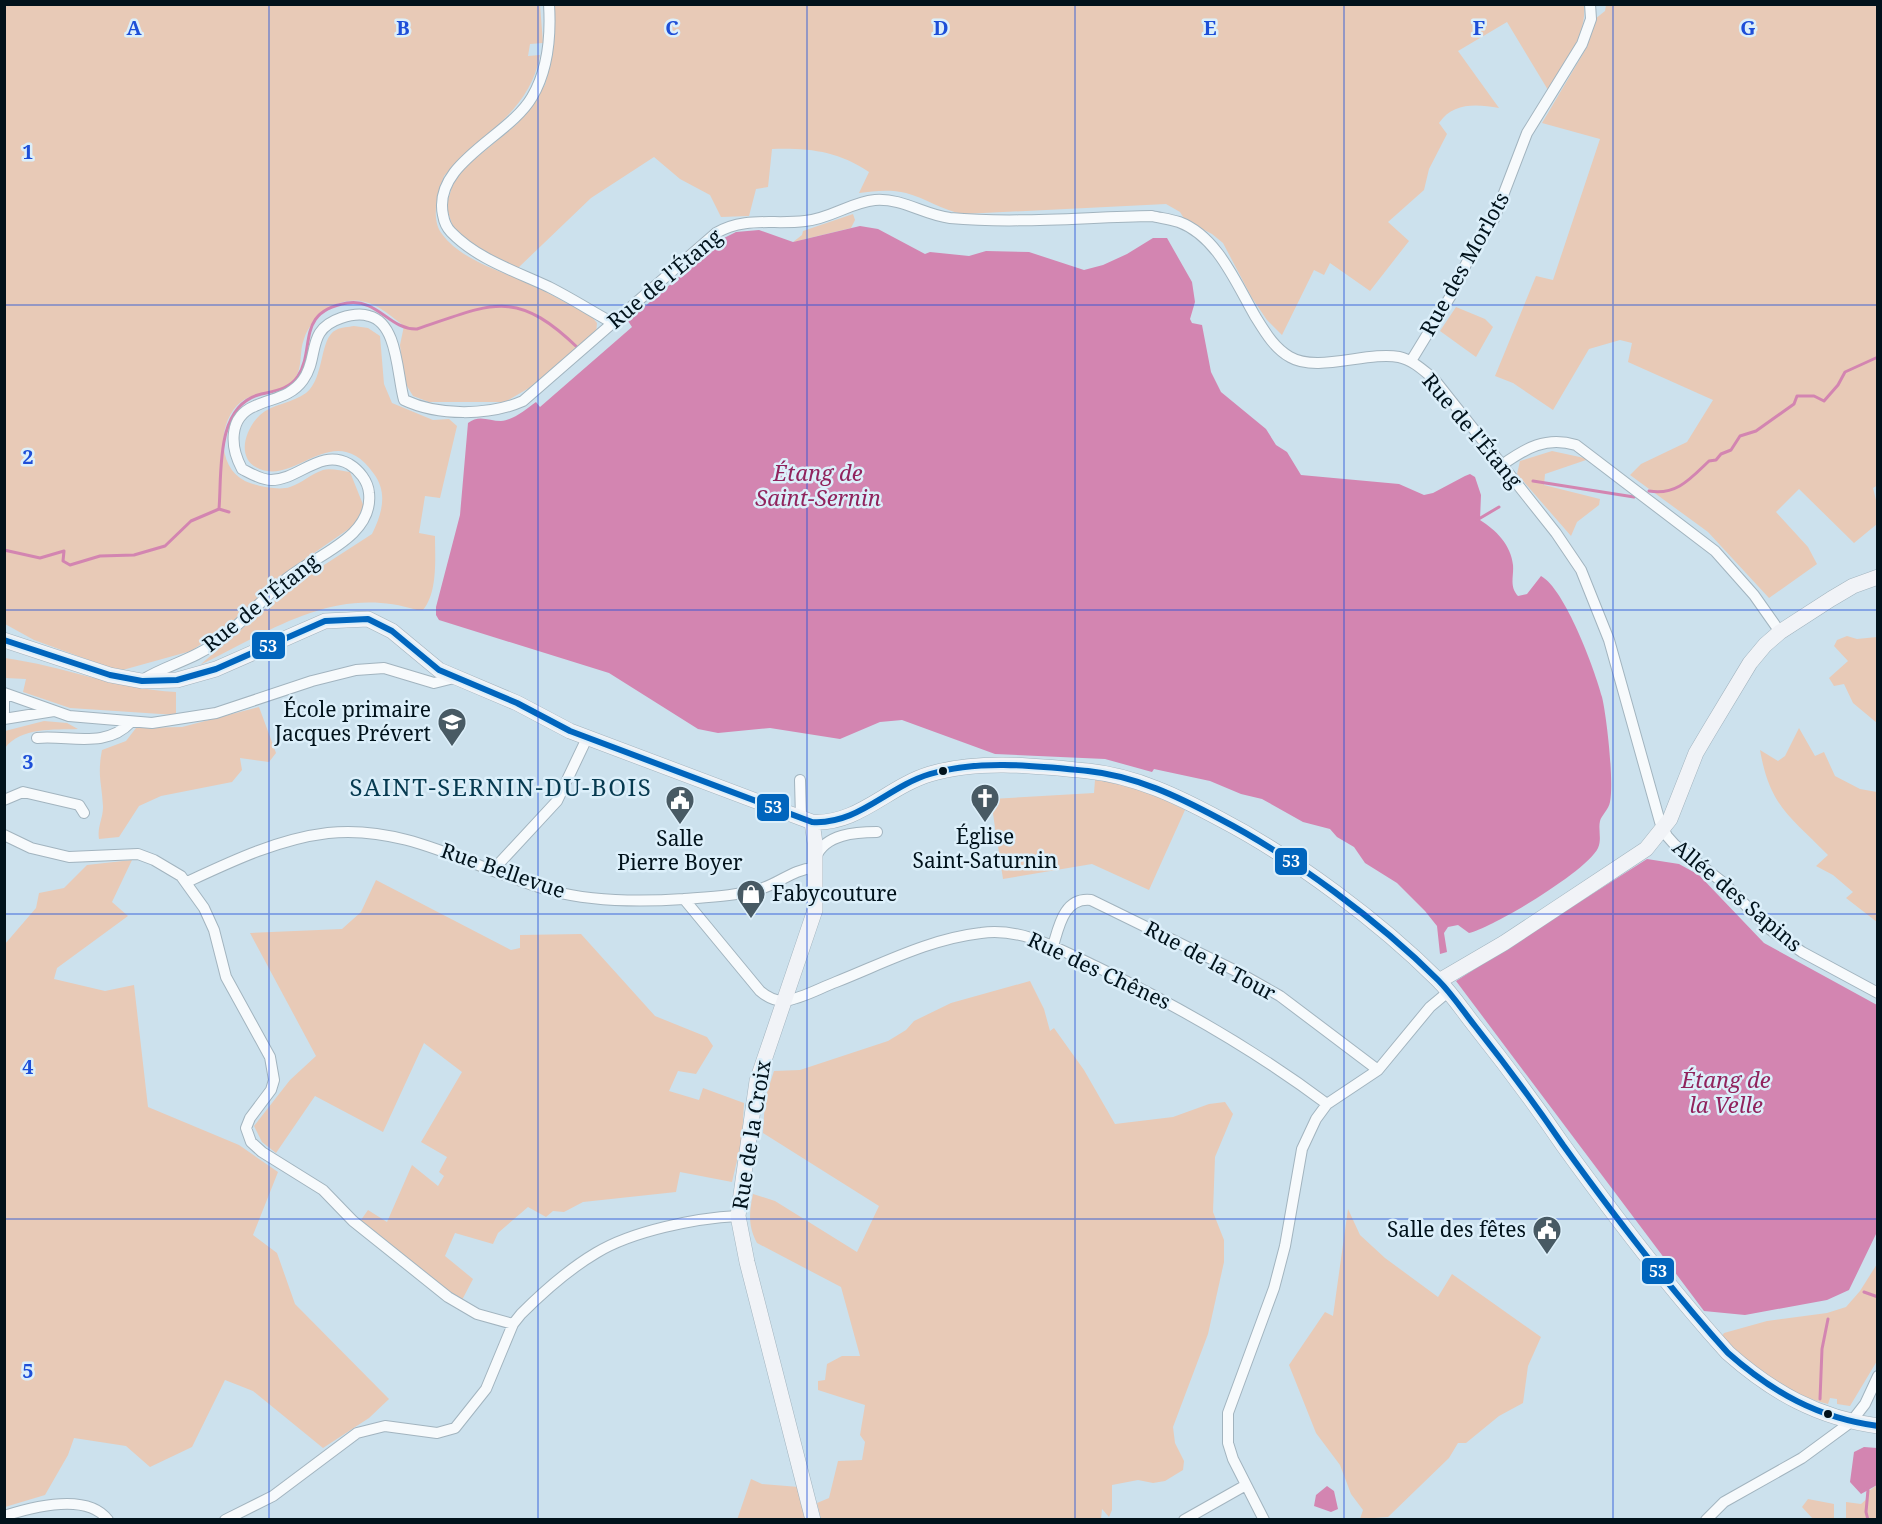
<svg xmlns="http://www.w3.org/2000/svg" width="1882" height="1524" viewBox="0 0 1882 1524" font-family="'Noto Serif',serif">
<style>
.green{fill:#e8cab7}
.water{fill:#d385b1}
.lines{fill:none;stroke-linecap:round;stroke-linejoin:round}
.stream{stroke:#d385b1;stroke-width:3}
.street-casing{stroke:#a2b4bf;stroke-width:12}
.secondary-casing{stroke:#a2b4bf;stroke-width:16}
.street{stroke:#f7fafc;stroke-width:10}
.secondary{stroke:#f1f3f7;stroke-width:15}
.bus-1-casing{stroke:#dceffa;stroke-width:10}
.bus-1{stroke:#0065bd;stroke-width:6}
.grid{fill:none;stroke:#1d4ed8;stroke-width:1.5;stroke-opacity:0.55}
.bus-dot{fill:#01121b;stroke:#dceffa;stroke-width:2}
.labels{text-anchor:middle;stroke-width:5;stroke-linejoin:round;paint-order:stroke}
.street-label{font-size:21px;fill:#01121b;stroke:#dceffa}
.poi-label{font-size:21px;fill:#01121b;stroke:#dceffa;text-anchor:end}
.water-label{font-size:22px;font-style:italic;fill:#90235d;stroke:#dceffa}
.quarter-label{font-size:24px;letter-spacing:1.5px;fill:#063a50;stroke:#dceffa}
.grid-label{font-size:20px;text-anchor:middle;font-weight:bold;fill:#1d4ed8;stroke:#dceffa;stroke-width:5;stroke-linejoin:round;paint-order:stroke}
.line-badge{stroke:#dceffa;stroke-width:2}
.badge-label{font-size:16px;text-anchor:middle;font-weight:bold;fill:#fff}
</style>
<rect width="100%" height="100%" fill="#cce1ed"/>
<path class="green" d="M4,5H540L543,43L530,44L528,56L540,55C530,113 479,135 444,176C438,192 430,219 442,234C462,261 502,271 530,284C551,294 572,306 592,317L597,323L596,334L529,388L505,402H429L413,396L404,381L400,345L404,326C392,317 379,305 365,302C339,295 312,315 304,339C299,351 303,367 295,378C281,396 256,390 241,402C218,420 216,467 245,481C256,486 279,491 290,487C302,483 311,474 323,470C330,468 342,471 350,472L364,507L353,526L288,571L225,628L191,651L119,671L34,640L5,624Z
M552,5H1584C1587,37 1564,63 1548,90L1507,22L1458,51L1499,108C1477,104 1453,102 1439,123L1447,134L1429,169L1424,190L1388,222L1409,241L1370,291L1330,263L1324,275L1314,270L1282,335L1267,320L1252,298L1223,243L1212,234L1185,220L1180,212L1166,204L963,214C942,210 925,198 906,193C890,189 874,191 859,193L869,172C837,151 810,148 772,149L768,187L756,189L749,216L721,217L710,195L680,179L654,157L591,198L518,268L476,247L454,230L446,206L454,181L463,169L518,123L545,85L553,53Z
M1606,5H1877L1878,485L1873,488L1877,504V524L1854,543L1799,489L1776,512L1808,547L1817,564L1769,598L1708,532L1630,475L1641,464L1687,442L1713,400L1628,362L1632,343L1620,340L1589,349L1553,410L1513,383L1495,376L1536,276L1553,280L1600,139L1542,123L1587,47L1595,19L1605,11Z
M853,214L855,220L851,228L793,242L802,235L803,231Z
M1456,307L1485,319L1493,327L1476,357L1440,331Z
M354,326L368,328L380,336L384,384L392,403L433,420L449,419L457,426L440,498L425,496L419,533L435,536C435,558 438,592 423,610H417C335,584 271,631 200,665L290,587L372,534C382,514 388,493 374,474C337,421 301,477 267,471C234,465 243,431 260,415C272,404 293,403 306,393C325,378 319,338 336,330C341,327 349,327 354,326Z
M1552,451L1589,459L1545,474L1544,485L1600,499L1599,505L1577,522L1571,536L1517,474L1520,461Z
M1847,636L1857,639L1877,637V723L1853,703L1844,684L1834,686L1829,678L1848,661L1834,646L1837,640Z
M5,658C63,666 117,689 176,692V715L70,708L23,692L26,679L5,678Z
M259,707L276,753L269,762L240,758L242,770L232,782L161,796L139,806L119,837L99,839C97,827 103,819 103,807C102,783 97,776 102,750L126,741L136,728L182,727Z
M44,721L67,723L78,729C54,730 21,727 5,748V731Z
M1799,728L1815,756L1824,752L1835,776L1860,789L1877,792V922L1846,898L1853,892L1833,875L1816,866L1828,855C1790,816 1770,807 1760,750L1778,761L1785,756Z
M1095,780C1128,784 1156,795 1185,810L1149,890L1092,864L1003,879L998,846L1001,845L1000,835H996L991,799L1094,793Z
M132,860L112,902L128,916L57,968L54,979L105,991L134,985L148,1107L239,1145L278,1172L253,1235L277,1253L295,1304L389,1399L369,1418L323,1448L253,1391L225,1380L192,1447L150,1467L126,1446L74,1438L68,1455L45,1495L5,1507V944L36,908L39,893L64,888L87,865Z
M376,880L511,950L520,948V935L581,934L655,1016L707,1037L713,1046L696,1074L678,1071L669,1091L699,1100L703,1088L744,1103L742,1139L732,1182L680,1172L676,1192L583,1202L564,1212L553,1211L546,1217L528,1207L498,1233L493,1244L455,1233L445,1256L473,1279L461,1302L361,1220L368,1210L387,1222L412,1165L438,1186L444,1176L439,1172L447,1157L421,1142L462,1072L424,1043L383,1132L315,1096L276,1153L262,1142L254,1126L290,1080L316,1056L250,933L342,929L361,912Z
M1030,981L1044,1009L1050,1031L1054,1028L1084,1070L1115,1124L1173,1117L1209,1104L1225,1102L1233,1114L1215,1157L1213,1212L1224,1240V1262L1208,1334L1173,1427L1175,1443L1184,1461L1183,1470L1165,1481L1153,1483L1138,1480L1112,1485V1510L1109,1517L1102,1509L1101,1519H821L817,1503L829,1498L838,1461L862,1460L865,1442L860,1435L865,1405L818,1390V1381L825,1380L827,1364L842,1356H860L841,1287L757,1243C748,1226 749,1213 753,1194L775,1201L857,1252L879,1206L763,1133L765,1099L774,1071L800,1070L888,1041L906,1030L914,1021L951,1003Z
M1348,1209L1360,1235L1385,1258L1438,1297L1452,1274L1541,1337L1528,1366L1523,1403L1499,1416L1466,1443H1458L1449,1458L1388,1517L1360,1519L1363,1510L1351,1494L1340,1465L1316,1433L1289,1365L1325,1312L1333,1316Z
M1877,1264V1361L1850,1406L1837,1404V1399L1830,1398L1828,1404C1786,1394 1753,1366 1721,1338L1724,1333L1767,1321L1827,1313L1846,1307L1860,1291Z
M751,1479L762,1484L799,1487L806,1519L737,1520Z
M1877,1485V1519L1846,1520V1502L1861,1504L1869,1497L1866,1493Z
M1808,1499L1834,1504V1519H1813L1802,1507Z"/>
<path class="water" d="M860,226L878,229L925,254L930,252L969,256L986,251L1029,252L1084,270L1103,265L1127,254L1153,238H1167L1192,282L1195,302L1190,319L1192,323L1202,325L1211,372L1221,392L1266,429L1276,445L1287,452L1301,475L1399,484L1424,495L1433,493L1465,476L1470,474L1475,477L1481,495L1480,520C1496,530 1511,545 1513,565C1514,577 1509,586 1518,596L1527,594L1541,576C1565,589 1595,670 1602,697C1607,718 1614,782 1610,802C1609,809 1601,816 1600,821C1598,830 1602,839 1598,848C1587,871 1494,927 1469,933L1458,925L1448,927L1444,933L1447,952L1440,954L1437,926L1425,911L1397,883L1365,863L1354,847L1337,837L1330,829L1303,822L1262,799L1241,794L1210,781L1154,769L1152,772L1105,759L995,754L902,720L880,722L840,739L770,728L718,733L698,729L609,673L439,620L436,615V607L460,515L468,423C479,414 489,421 501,421C514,420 526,409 536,402L540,407L632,327L628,321L724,238L736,232L759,230L793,242Z
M1647,859L1679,864L1699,875L1764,943L1877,1005V1232L1849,1290L1827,1300L1745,1315L1704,1311L1456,981Z
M1864,1447L1877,1448V1485L1861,1494L1850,1482L1854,1452Z
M1327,1486L1334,1491L1338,1509L1331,1512L1314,1506L1316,1495Z"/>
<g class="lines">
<path class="stream" d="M1533,481L1634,497
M1649,491C1677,496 1692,477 1709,461L1716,460L1721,454L1731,450L1740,436L1756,431L1794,404L1797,396H1814L1824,401L1838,385L1845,372L1878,357
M219,509C222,474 215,408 258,395C273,391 289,390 298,376C316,348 295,312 347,303C378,298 389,330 417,329C492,304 515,287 578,348
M1477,520L1499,507
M4,550L40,558L64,551L63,561L70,565L100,556L134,555L165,546L191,521L219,509L229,512
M1864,1292L1878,1297
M1820,1399L1822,1349L1828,1319
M1865,1488L1868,1490L1866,1512L1868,1520"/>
<g class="street-casing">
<path id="street" d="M549,4C551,36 548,70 532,97C509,137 432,163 443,215C444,221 446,227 451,232C477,259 515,271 549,287C571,298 591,311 613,323
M1411,361L1450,297L1470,256L1494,219L1527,133L1582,44L1591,19L1590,4
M1502,465C1526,448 1546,436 1576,445L1715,551L1754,595L1780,632
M144,679C167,665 195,659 217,642C242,624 261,600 285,580C313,556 374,538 369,493C368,481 359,470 349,464C320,448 299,480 271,480C261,480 250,473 242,469C230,447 228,417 255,406C272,398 291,397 303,380C320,357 305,330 341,318C350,315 360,313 369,316C398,323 397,375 404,400C438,416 489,416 523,401L716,233C745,216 774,225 805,221C830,219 851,202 875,200C903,198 924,215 950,218C1016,224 1085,217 1152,216C1160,218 1170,219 1179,222C1217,236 1236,283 1255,316C1265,332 1274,348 1290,357C1317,373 1368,351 1399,357C1413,360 1424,371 1434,379L1556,533L1581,570L1609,640L1660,822L1667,836L1675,845L1725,884L1768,928L1802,952L1878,993
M4,693L69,716L152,723L216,713L312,681L356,670L384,668L434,683L454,678
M4,699V712
M4,719L54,711
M37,738C70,735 106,749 131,722
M800,780L801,818
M4,800L23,792L79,805L84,813
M4,835L31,848L69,857L138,854L154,860L181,876L204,908L214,930L226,977L270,1057L274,1080L271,1090L250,1118L246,1128L251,1142L262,1152L323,1190L353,1221L448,1297L477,1314L513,1324
M816,857C825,834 856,832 877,832
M493,870L557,801L587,738
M187,882C232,861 278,839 328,833C409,824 477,871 552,891C594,902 640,902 684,899L760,991C767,997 775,1001 784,1001C801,999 820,988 836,982C884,963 929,939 981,933C1023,927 1060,950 1097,967C1178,1006 1255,1050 1327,1104
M684,899C710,897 737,896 763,888C781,882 794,869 814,868
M1053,946C1059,926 1064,897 1091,900L1236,971L1280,996L1378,1070
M4,1516C32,1507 87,1492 108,1520
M225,1520L273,1496L357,1433L385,1426L437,1433L455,1428L486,1389L513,1324L521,1314C543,1292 569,1269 596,1253C632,1231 696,1218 738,1216
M1184,1520L1246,1485
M1264,1520L1233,1459L1228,1443V1413L1274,1288L1285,1246L1302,1149L1316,1119L1327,1104L1378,1070L1430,1007L1448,992
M1706,1520L1724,1502L1802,1458L1851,1422L1865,1404L1878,1376"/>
</g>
<g class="secondary-casing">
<path id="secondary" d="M4,640L110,675L142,681L177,680L216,669L325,621L368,619L392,631L439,670L517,703L570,731L812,822C858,825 887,787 930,774C979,759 1037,766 1088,771C1136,776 1179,797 1220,819C1293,857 1380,922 1438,980C1452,994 1463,1011 1475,1026C1506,1065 1535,1104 1563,1145C1615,1217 1668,1287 1728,1353C1772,1392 1818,1418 1878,1426
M812,822L815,843V910L757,1081L738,1216L747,1262L813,1520
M1439,981L1504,943L1646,849L1670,819L1696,753L1709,731L1750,663L1765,645L1780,632L1831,599L1853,586L1878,577"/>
</g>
<use href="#street" class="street"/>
<use href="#secondary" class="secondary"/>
<g class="bus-1-casing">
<path id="bus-1" d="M4,640L110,675L142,681L177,680L216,669L325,621L368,619L392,631L439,670L517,703L570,731L812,822C858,825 887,787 930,774C979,759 1037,766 1088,771C1136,776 1179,797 1220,819C1293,857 1380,922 1438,980C1452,994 1463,1011 1475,1026C1506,1065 1535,1104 1563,1145C1615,1217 1668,1287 1728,1353C1772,1392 1818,1418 1878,1426"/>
</g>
<use href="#bus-1" class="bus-1"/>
</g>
<path class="grid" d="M269,4V1520M538,4V1520M807,4V1520M1075,4V1520M1344,4V1520M1613,4V1520M4,305H1878M4,610H1878M4,914H1878M4,1219H1878"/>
<defs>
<g id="school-pin" transform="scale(1.5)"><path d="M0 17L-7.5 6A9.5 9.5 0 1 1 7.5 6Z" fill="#485a64" stroke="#dceffa"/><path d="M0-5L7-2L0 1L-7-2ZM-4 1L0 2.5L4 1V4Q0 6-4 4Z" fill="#fff"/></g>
<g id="church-pin" transform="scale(1.5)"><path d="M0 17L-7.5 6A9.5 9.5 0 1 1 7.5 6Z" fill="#485a64" stroke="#dceffa"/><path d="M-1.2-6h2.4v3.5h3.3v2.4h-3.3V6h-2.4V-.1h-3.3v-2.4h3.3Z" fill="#fff"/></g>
<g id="civic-pin" transform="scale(1.5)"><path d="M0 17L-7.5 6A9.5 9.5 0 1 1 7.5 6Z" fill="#485a64" stroke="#dceffa"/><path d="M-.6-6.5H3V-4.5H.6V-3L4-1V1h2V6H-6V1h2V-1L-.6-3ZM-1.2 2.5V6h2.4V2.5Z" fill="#fff"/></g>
<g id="shop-pin" transform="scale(1.5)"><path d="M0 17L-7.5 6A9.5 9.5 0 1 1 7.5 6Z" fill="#485a64" stroke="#dceffa"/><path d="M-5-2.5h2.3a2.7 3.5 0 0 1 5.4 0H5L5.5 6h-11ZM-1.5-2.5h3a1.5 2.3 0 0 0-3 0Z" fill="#fff"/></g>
</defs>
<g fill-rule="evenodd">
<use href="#school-pin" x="452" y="722"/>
<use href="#church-pin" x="985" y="798"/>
<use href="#civic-pin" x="680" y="800"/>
<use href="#shop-pin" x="751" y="894"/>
<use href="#civic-pin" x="1547" y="1230"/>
</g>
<g class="bus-dot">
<circle cx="943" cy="771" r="5"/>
<circle cx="1828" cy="1414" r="5"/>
</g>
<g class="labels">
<g class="street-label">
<text transform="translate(1465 264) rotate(-61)" y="7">Rue des Morlots</text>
<text transform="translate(665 279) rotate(-40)" y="7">Rue de l'Étang</text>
<text transform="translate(1472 431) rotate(50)" y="7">Rue de l'Étang</text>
<text transform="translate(261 603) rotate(-39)" y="7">Rue de l'Étang</text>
<text transform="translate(503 871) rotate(19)" y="7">Rue Bellevue</text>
<text transform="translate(1737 896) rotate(40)" y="7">Allée des Sapins</text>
<text transform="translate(1210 961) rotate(28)" y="7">Rue de la Tour</text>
<text transform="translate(1099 971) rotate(25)" y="7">Rue des Chênes</text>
<text transform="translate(752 1135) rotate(-81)" y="7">Rue de la Croix</text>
</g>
<g class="poi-label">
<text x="431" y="717">École primaire<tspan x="431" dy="24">Jacques Prévert</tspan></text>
<text x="985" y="844" text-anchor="middle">Église<tspan x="985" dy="24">Saint-Saturnin</tspan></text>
<text x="680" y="846" text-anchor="middle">Salle<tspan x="680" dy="24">Pierre Boyer</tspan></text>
<text x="772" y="901" text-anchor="start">Fabycouture</text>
<text x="1526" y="1237">Salle des fêtes</text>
</g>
<g class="water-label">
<text x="818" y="481">Étang de<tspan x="818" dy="25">Saint-Sernin</tspan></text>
<text x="1726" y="1088">Étang de<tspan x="1726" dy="25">la Velle</tspan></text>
</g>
<g class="quarter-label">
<text x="501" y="796">SAINT-SERNIN-DU-BOIS</text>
</g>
</g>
<g class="grid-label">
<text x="134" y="35">A</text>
<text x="403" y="35">B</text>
<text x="672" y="35">C</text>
<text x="941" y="35">D</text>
<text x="1210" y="35">E</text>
<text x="1479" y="35">F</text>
<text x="1748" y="35">G</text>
<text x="28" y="159">1</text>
<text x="28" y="464">2</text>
<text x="28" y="769">3</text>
<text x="28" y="1074">4</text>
<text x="28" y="1378">5</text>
</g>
<g class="line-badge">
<rect x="251" y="631" width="35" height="29" rx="6" fill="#0065bd"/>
<rect x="756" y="793" width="34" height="29" rx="6" fill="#0065bd"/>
<rect x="1274" y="847" width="34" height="29" rx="6" fill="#0065bd"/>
<rect x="1641" y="1257" width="34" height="28" rx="6" fill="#0065bd"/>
</g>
<g class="badge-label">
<text x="268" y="652">53</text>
<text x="773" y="813">53</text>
<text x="1291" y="867">53</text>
<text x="1658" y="1277">53</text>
</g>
<rect width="1882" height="1524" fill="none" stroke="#01121b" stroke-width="12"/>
</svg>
